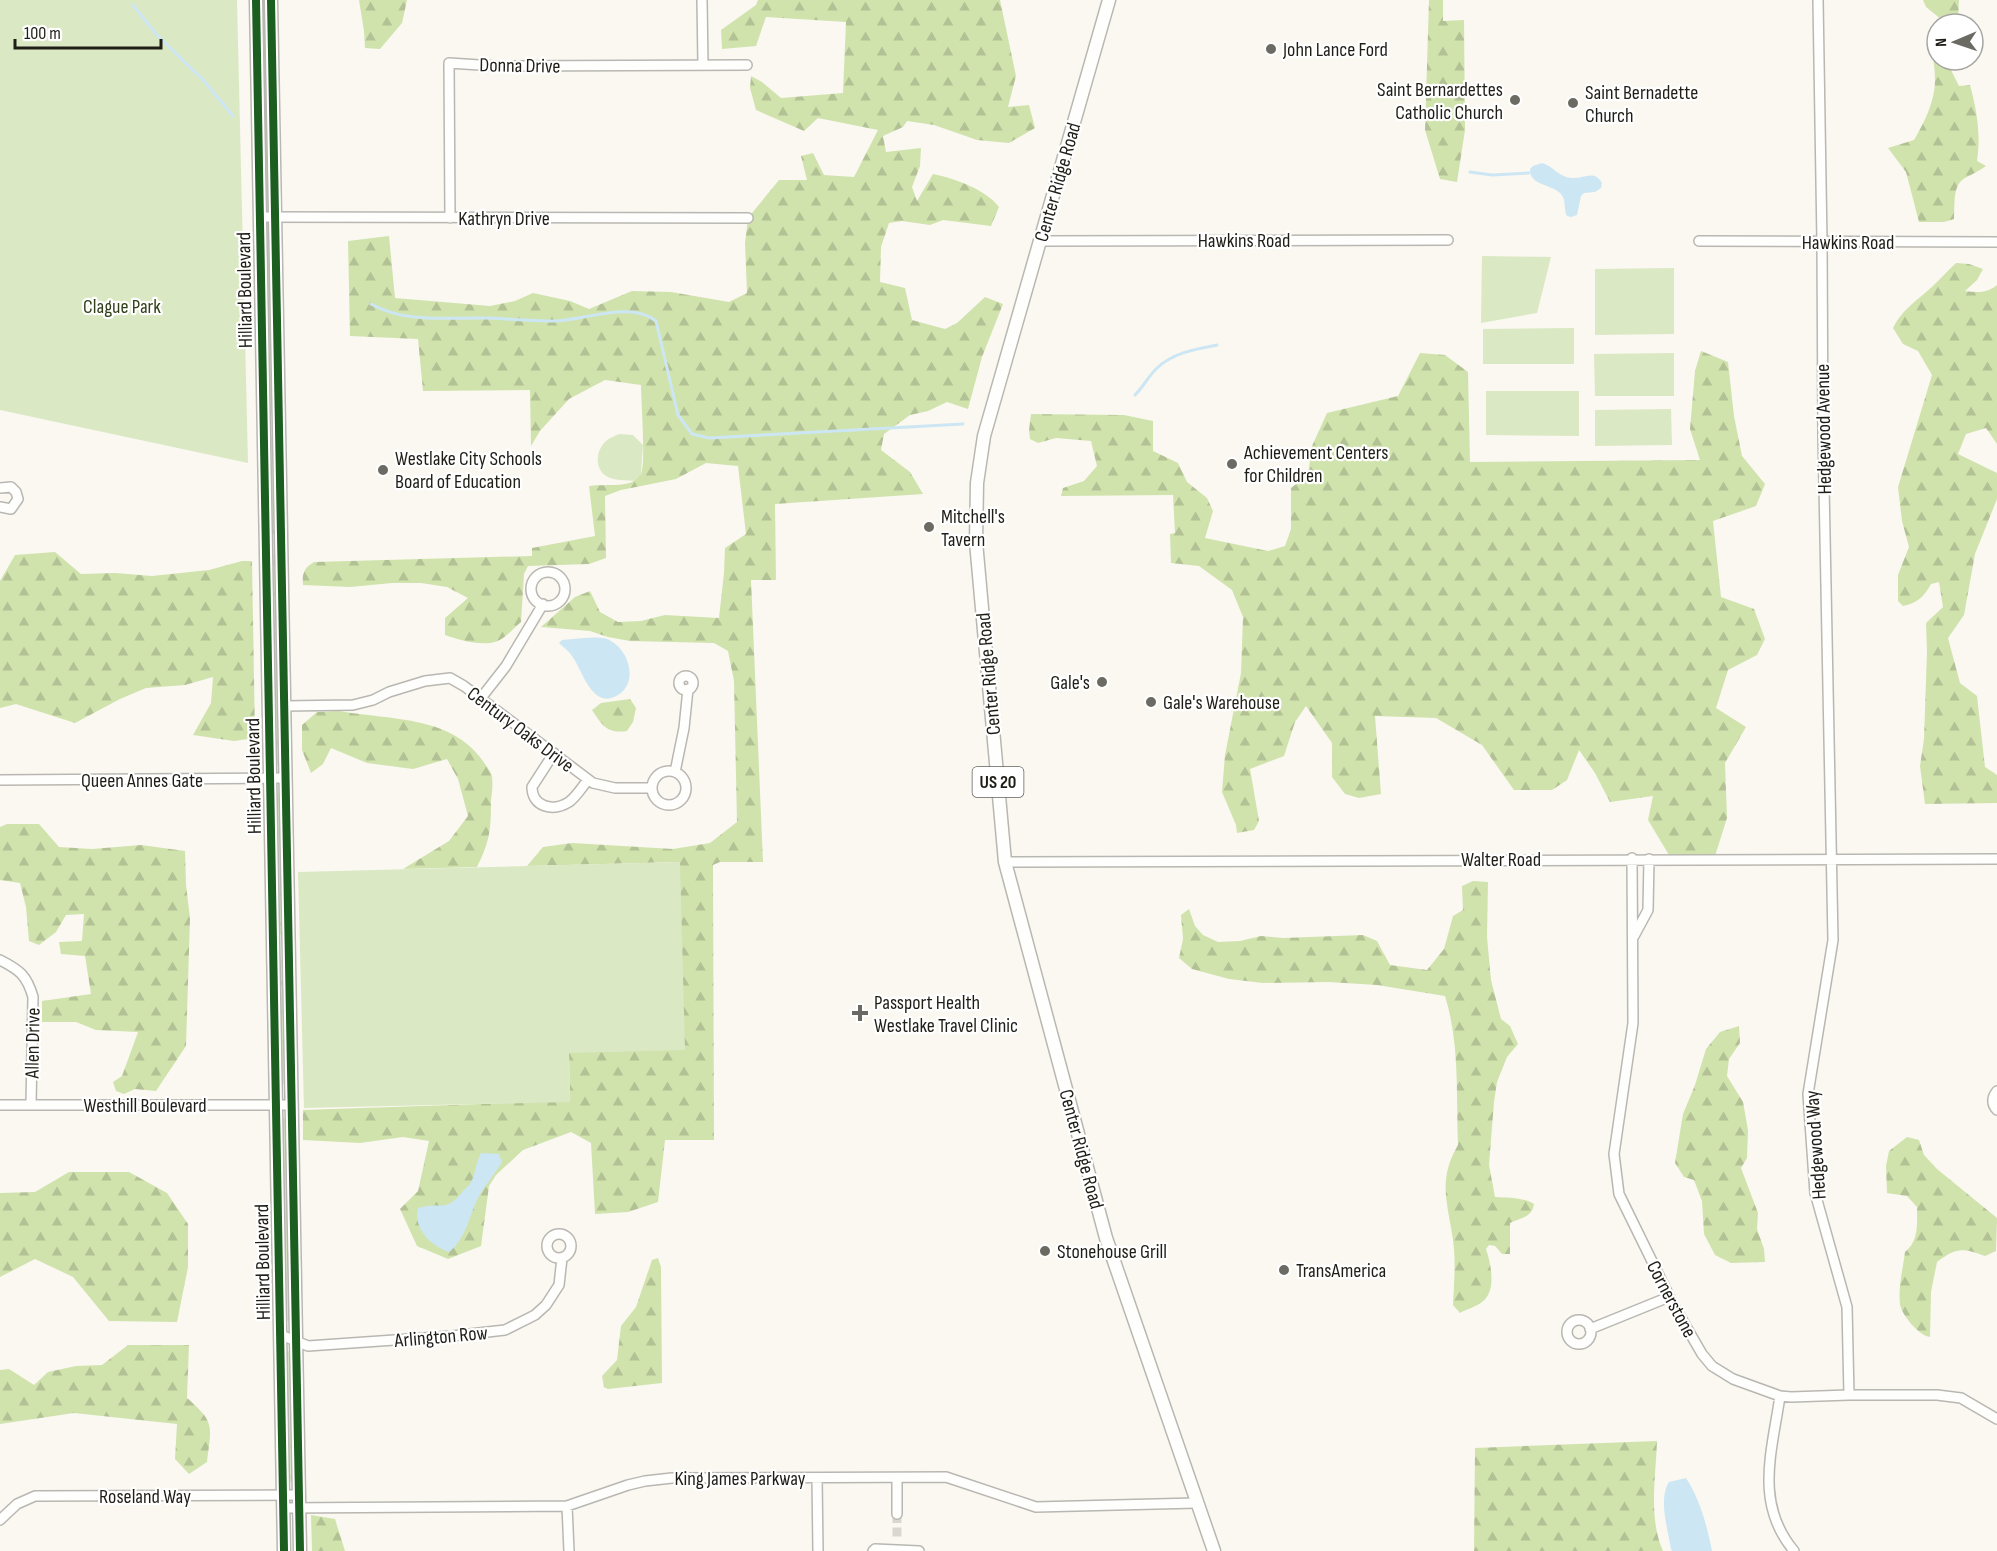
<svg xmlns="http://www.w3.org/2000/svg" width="1997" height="1551" viewBox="0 0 1997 1551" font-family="'Sofia Sans Condensed',sans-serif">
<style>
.grass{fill:url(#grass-tufts)}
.forest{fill:url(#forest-firs)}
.park{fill:#dbe8c4}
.water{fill:#cde6f4}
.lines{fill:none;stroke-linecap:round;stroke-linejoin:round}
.stream{stroke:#cde6f4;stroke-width:3}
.minor-tunnel{stroke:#d9d7d0;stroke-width:9;stroke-dasharray:9 4.5;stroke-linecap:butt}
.minor-casing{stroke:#b9b7b1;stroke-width:12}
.major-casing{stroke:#b9b7b1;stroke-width:15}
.minor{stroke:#fefefd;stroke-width:9}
.major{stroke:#fefefd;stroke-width:12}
.cycleway-casing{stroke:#fff;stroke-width:11}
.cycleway{stroke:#1b5e20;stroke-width:8}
.poi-dot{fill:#6b6a63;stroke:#fff;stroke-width:2}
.labels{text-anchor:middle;stroke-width:4.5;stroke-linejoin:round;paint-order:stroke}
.shield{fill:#fff;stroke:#62615c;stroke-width:1.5}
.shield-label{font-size:18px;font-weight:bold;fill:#1e1d16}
.poi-label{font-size:20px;fill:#1e1d16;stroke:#fff;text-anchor:start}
.street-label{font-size:20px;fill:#1e1d16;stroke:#fff}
.park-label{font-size:20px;fill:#31401a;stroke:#fff}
</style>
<defs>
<pattern id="grass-tufts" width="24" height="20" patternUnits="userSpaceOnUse" patternTransform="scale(1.5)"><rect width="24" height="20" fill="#dbe8c4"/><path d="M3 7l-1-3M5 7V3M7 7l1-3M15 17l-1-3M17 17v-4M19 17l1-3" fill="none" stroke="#bcc7a8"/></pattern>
<pattern id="forest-firs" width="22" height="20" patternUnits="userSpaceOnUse" patternTransform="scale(1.5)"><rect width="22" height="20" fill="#d0e3ad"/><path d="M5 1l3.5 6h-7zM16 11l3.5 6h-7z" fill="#b2c294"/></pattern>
</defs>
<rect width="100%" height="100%" fill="#faf8f1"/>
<path class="grass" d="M261,0H266L270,207H265Z
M267,231H269L273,412L271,415L269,414L265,233Z
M274,433L276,535L271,532L269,440Z
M273,554L276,556L278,766L275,764Z
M278,793L280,794L283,934L280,935H278L275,794Z
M281,959L283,960L286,1086L281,1083L278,970Z
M284,1118L287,1122L290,1319L288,1321L285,1320L281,1120Z
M289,1351L291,1355L293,1481L291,1482H288L286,1353Z"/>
<path class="forest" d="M359,0H407L402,23L380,49L365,48L364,31Z
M758,0H1000L1016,76L1008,107L1029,105L1035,128L1009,143L977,140L934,125L907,121L903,127L883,136L886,152L921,148L920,166L912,187L917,201L933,174C956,179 985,189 999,207L991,226L943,220L930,225L902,221L889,223L881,247L880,282L905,288L912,320L945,329L957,323L985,297L1003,304L982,357L968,409L947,402L928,411L910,415L884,434L881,450L910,472L923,494L775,504L776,580H751L763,862H720L713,865L714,1140H665L658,1202L628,1212L595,1214L591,1143L571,1132L523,1150L496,1175L489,1186L481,1246L448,1259L417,1246L400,1209L418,1191L429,1141L403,1137L360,1143L303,1140V1110L570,1101L569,1053L680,862L527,866L543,847L572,843L673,849L710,843L737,822L734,681L728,651L714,643L630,641L608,637L590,631L541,627L575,597L590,591L600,612L618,622L641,621L665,615L719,618L724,573L725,548L746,534L738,466L706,463L676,479L621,490L605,496L606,558L589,564L528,566L524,574L521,622C514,628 506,637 498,641C483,647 459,640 445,635V618L468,598L447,587L421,583H392L350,587L303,585C302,573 304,568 314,562L532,556V548L595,536L589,486C601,484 625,487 634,481C635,480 640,474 641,474C646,462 641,401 641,385L605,380L569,399L540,431L531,446L530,390L423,391L418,339L350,336L348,241L389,236L395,298L490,306L515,301L533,293L570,301L589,309L632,291L671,292L729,302L747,293L745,243L748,218L779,180H807L801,156L813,153L824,175L854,177L878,130L818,118L804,131L756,110L750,88L751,76L762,82L781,98L843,93L846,22L766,17L756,46L722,49L721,30L756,5Z
M1429,0H1443V21L1464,20L1465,130L1457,182L1440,179L1425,130Z
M1923,0H1959L1958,22L1947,24L1926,7Z
M1937,52V60H1946L1959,86L1970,85C1977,111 1981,135 1977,161L1986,166C1979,171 1972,174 1965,178C1952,185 1955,206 1954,219L1944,222H1919L1906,172L1888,148L1914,140C1924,123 1935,101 1935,81C1935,73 1934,64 1933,56Z
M1956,263L1969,264L1983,269L1977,280L1965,291C1977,293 1988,293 1997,285V444L1986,428L1966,434L1958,454L1997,473V499L1975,554L1964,615L1948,638L1960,683L1977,696L1985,767L1997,775V803L1925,804L1920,766L1924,739L1927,651L1926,623L1943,607L1939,582L1931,584C1924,597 1917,603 1903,606L1898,601V575L1909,547L1902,521L1898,487L1932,375L1918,351L1903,344L1893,328C1901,312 1912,304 1925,293C1936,284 1945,273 1956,263Z
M1701,351L1728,362L1734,416L1742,456L1765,484L1756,506L1713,521L1721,597L1754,609L1765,639L1757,655L1728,670L1716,708L1746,727L1725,763L1727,818L1715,856L1669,855L1648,820L1653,796L1610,802L1595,773L1579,750L1567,780L1552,790H1514L1482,745L1436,718L1375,716L1381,794L1359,798L1345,794L1332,777V743L1306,706L1295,722L1284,756L1250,769L1259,821L1254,830L1237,833L1236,825L1222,792L1225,755L1241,673L1243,617L1232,590L1199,566L1171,563L1170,534L1175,533L1173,495L1061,496L1063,488L1084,481L1097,466L1091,441L1056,438L1038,443L1030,439L1029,430L1031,414L1124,415L1153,421V451L1178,463L1187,482L1207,498L1213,511L1205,538L1268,551L1285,546L1291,529V488L1308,475L1312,446L1327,413L1398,396L1420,353L1445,355L1468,372L1470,462L1700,460L1690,429L1695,371Z
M55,552L81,574L115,573L152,576L209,570L242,561H252L255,738L234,741L193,735L211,703L213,677L185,685L146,688L120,699L75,723L16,704L0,708V581L15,555Z
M630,699L636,708L633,722L627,731C607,734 602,725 592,710L601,703Z
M339,711C388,720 451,715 483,761C486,766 491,771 492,777C493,785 492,793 491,800C491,830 490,841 477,867L403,869L449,841L468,816L458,779L447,759L413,769L367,763L331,748L323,764L311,773L302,750V725L317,712Z
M7,824H39L59,847L92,849L141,845L185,851L186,885L190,918L186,1046L156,1091L135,1089L124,1094L116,1091L113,1082L122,1076L138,1032L96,1030L76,1022H42V1001L91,994L85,956L61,954L59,942L82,941L84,914L66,915L56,932L39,945L29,941L26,907L20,883L0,880V827Z
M1473,881L1488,882L1487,937L1491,980L1501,1019L1510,1026L1518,1044L1507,1057L1497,1082L1494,1102L1489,1165L1495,1197C1509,1198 1522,1197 1534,1204C1532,1218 1521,1217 1510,1223V1254H1502L1495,1246L1489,1245L1486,1249C1491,1264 1497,1291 1482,1302C1476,1307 1467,1309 1460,1313L1453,1305C1454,1284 1456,1261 1453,1240C1448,1203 1437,1181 1458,1145C1456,1095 1460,1044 1445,996L1377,985L1328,982L1263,983L1229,979L1192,969L1179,958L1183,939L1181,915L1189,909L1195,926L1203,935L1218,942L1240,941L1261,936L1283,938L1363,935L1377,941L1390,965L1427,970L1444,949L1453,916L1463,910L1462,886Z
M1739,1026L1740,1043L1729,1059L1727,1076L1743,1102L1748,1130L1747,1158L1741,1168L1758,1213L1757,1229L1764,1249L1765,1262L1731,1263L1715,1255L1704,1234L1702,1201L1694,1180L1684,1177L1675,1163L1683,1114L1695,1085L1706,1049L1720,1032Z
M1907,1137L1919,1140L1924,1155L1937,1169L1997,1218L1996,1251L1985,1256C1962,1248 1957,1247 1937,1262L1931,1292L1930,1337C1919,1336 1901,1314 1900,1304C1898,1287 1903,1268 1905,1252C1919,1241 1917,1224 1917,1207L1907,1196L1887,1193L1886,1166L1889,1151Z
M69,1172H129L167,1193L188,1224V1267L177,1322L109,1321L73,1277L35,1259L0,1277V1193L35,1192Z
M658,1258L661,1267L662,1383L608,1389L604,1387L602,1376L617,1360L621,1326L636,1307L652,1260Z
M128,1345H189L187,1398C216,1423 211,1426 207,1462L189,1474L175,1459L177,1424L74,1413L0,1424V1370L9,1369L34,1385L48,1372L76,1366L102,1365Z
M1657,1441C1656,1476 1648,1518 1663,1551H1474L1475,1448Z
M311,1515L335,1519L345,1551H312Z"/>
<path class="park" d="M0,0H237L248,463L0,410Z
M1482,256L1551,257L1537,313L1481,323Z
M1674,268V334L1595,335V269Z
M1574,328V364H1483V329Z
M1674,353V396H1595L1594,354Z
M1486,391H1579V436L1486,435Z
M1671,409L1672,445L1595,446V410Z
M619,434L633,435L643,445L641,473L635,481C627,480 613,481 606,476C594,468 596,450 606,441C609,438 615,436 619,434Z
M680,862L685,1050L569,1053L570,1102L304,1108L298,872Z"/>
<path class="water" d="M1542,163C1553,166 1560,178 1572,178C1584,179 1594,169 1602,183L1601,188L1595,192L1584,193L1581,196L1577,215L1571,217L1567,216C1563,209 1567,199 1560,193C1550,184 1529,185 1530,169L1533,166Z
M584,638C592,638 604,636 611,641C631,652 639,687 614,697C591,707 582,669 572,656C569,651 563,647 559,643L562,640Z
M481,1153L499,1154L502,1162C495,1174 485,1185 478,1198C469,1216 466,1239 449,1252C431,1246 413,1229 418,1208C442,1201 445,1214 463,1191C466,1188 471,1184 472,1180C476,1171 476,1162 481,1153Z
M1686,1478C1700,1499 1707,1526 1712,1551H1672L1671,1549C1668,1530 1658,1499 1669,1482Z"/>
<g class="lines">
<path class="stream" d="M133,5L155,33L204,81L233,116
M1470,172L1492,175L1529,173
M371,304C406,324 449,317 488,318C510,319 531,321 553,321C582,321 631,300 656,321L678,415L692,434L709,438L963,424
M1135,395C1143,387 1148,377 1156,369C1172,353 1195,349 1217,345"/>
<path class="minor-tunnel" d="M897,1514V1540"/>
<g class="minor-casing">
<path id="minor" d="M702,0L703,65
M1818,0L1822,242L1823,435L1833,940L1808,1094L1815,1193L1847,1307L1849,1395
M260,217L748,218
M450,218L449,63L495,66L747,65
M1040,241L1448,240
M1699,241L1997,242
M0,488L11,487L16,492L18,499L11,509L0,507
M531 589a17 17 0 1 1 34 0a17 17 0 1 1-34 0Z
M679 683a7 7 0 1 1 14 0a7 7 0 1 1-14 0Z
M481,698L506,666L543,604
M284,706L353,705L373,700L389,692L425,681L450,678L464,686L593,783L615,788H652
M554,753L532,787C532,807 553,812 569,802C576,797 582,787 588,780
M652 788a17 17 0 1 1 34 0a17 17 0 1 1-34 0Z
M675,772L684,728L688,689
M0,780L285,778
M1632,858L1633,1023L1614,1154L1619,1194L1673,1304L1702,1354L1712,1366L1733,1379L1780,1396L1791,1397L1849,1395H1937L1961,1398L1997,1419
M1005,862L1997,859
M1634,936L1648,910L1649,859
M0,960C20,970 27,976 33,997L31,1105
M1997,1091C1992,1097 1991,1104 1997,1110
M0,1105H291
M547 1246a12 12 0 1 1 24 0a12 12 0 1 1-24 0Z
M1567 1332a12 12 0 1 1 24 0a12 12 0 1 1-24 0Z
M1590,1329L1669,1297
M281,1335L308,1346L452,1336L505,1330L535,1315L546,1305L559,1285L562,1258
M1780,1396C1772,1452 1754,1503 1794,1551
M817,1478L818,1551
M897,1478V1514
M567,1506L569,1551
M283,1508L567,1506L628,1485L645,1481L672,1478L946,1477L1036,1507L1196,1503
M0,1520L17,1504L35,1496L299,1495
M873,1551L875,1549L919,1551"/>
</g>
<g class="major-casing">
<path id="major" d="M256,0L284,1551
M271,0L300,1551
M1109,0L984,436L977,483L976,542L1005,862L1106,1238L1214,1551"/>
</g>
<use href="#minor" class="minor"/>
<use href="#major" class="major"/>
<g class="cycleway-casing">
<path id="cycleway" d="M256,0L284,1551
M271,0L300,1551"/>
</g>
<use href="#cycleway" class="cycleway"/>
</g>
<g class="poi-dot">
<circle cx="1271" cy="49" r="6"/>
<circle cx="1515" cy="100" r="6"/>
<circle cx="1573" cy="103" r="6"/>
<circle cx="1232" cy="464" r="6"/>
<circle cx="383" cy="470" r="6"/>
<circle cx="929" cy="527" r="6"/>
<circle cx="1102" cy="682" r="6"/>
<circle cx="1151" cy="702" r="6"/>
<path d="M857 1004h6v6h6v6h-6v6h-6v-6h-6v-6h6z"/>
<circle cx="1045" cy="1251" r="6"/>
<circle cx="1284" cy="1270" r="6"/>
</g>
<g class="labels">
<rect class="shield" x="972.5" y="767" width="51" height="30" rx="4.5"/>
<g class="shield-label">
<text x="998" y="788">US 20</text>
</g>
<g class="poi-label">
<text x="1283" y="56">John Lance Ford</text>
<text x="1503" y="96" text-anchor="end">Saint Bernardettes<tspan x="1503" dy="23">Catholic Church</tspan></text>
<text x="1585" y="99">Saint Bernadette<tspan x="1585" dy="23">Church</tspan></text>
<text x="1244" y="459">Achievement Centers<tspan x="1244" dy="23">for Children</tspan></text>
<text x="395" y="465">Westlake City Schools<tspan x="395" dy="23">Board of Education</tspan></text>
<text x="941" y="523">Mitchell's<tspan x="941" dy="23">Tavern</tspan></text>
<text x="1090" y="689" text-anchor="end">Gale's</text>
<text x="1163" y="709">Gale's Warehouse</text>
<text x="874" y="1009">Passport Health<tspan x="874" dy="23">Westlake Travel Clinic</tspan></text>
<text x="1057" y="1258">Stonehouse Grill</text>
<text x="1296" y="1277">TransAmerica</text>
</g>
<g class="street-label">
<text transform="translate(520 65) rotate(1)" y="7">Donna Drive</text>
<text transform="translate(1057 182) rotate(-74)" y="7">Center Ridge Road</text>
<text x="504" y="225">Kathryn Drive</text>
<text x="1244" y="247">Hawkins Road</text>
<text x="1848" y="249">Hawkins Road</text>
<text transform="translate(244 290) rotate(-91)" y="7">Hilliard Boulevard</text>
<text transform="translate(1823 429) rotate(-91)" y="7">Hedgewood Avenue</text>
<text transform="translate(988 674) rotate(-95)" y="7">Center Ridge Road</text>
<text transform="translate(521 729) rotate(37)" y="7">Century Oaks Drive</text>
<text transform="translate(253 776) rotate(-91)" y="7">Hilliard Boulevard</text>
<text x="142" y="787">Queen Annes Gate</text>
<text x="1501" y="866">Walter Road</text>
<text transform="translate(32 1043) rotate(-89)" y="7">Allen Drive</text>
<text x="145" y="1112">Westhill Boulevard</text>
<text transform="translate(1815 1145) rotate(-94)" y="7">Hedgewood Way</text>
<text transform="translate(1082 1149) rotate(75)" y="7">Center Ridge Road</text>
<text transform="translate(262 1262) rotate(-91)" y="7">Hilliard Boulevard</text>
<text transform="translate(1672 1299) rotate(62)" y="7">Cornerstone</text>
<text transform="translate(441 1336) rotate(-5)" y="7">Arlington Row</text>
<text x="740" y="1485">King James Parkway</text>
<text x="145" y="1503">Roseland Way</text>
</g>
<g class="park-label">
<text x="122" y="313">Clague Park</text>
</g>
</g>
<g transform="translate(1955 42) rotate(268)"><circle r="28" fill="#ffffff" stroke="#a5a5a2" stroke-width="1.5"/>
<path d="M0-4.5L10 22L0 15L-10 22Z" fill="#6b6a63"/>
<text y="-9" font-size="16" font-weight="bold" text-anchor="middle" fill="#1e1d16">N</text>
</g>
<path d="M15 39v9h146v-9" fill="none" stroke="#1e1d16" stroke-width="3"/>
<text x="24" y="39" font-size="18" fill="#1e1d16" stroke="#ffffff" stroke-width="4.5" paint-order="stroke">100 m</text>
</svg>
